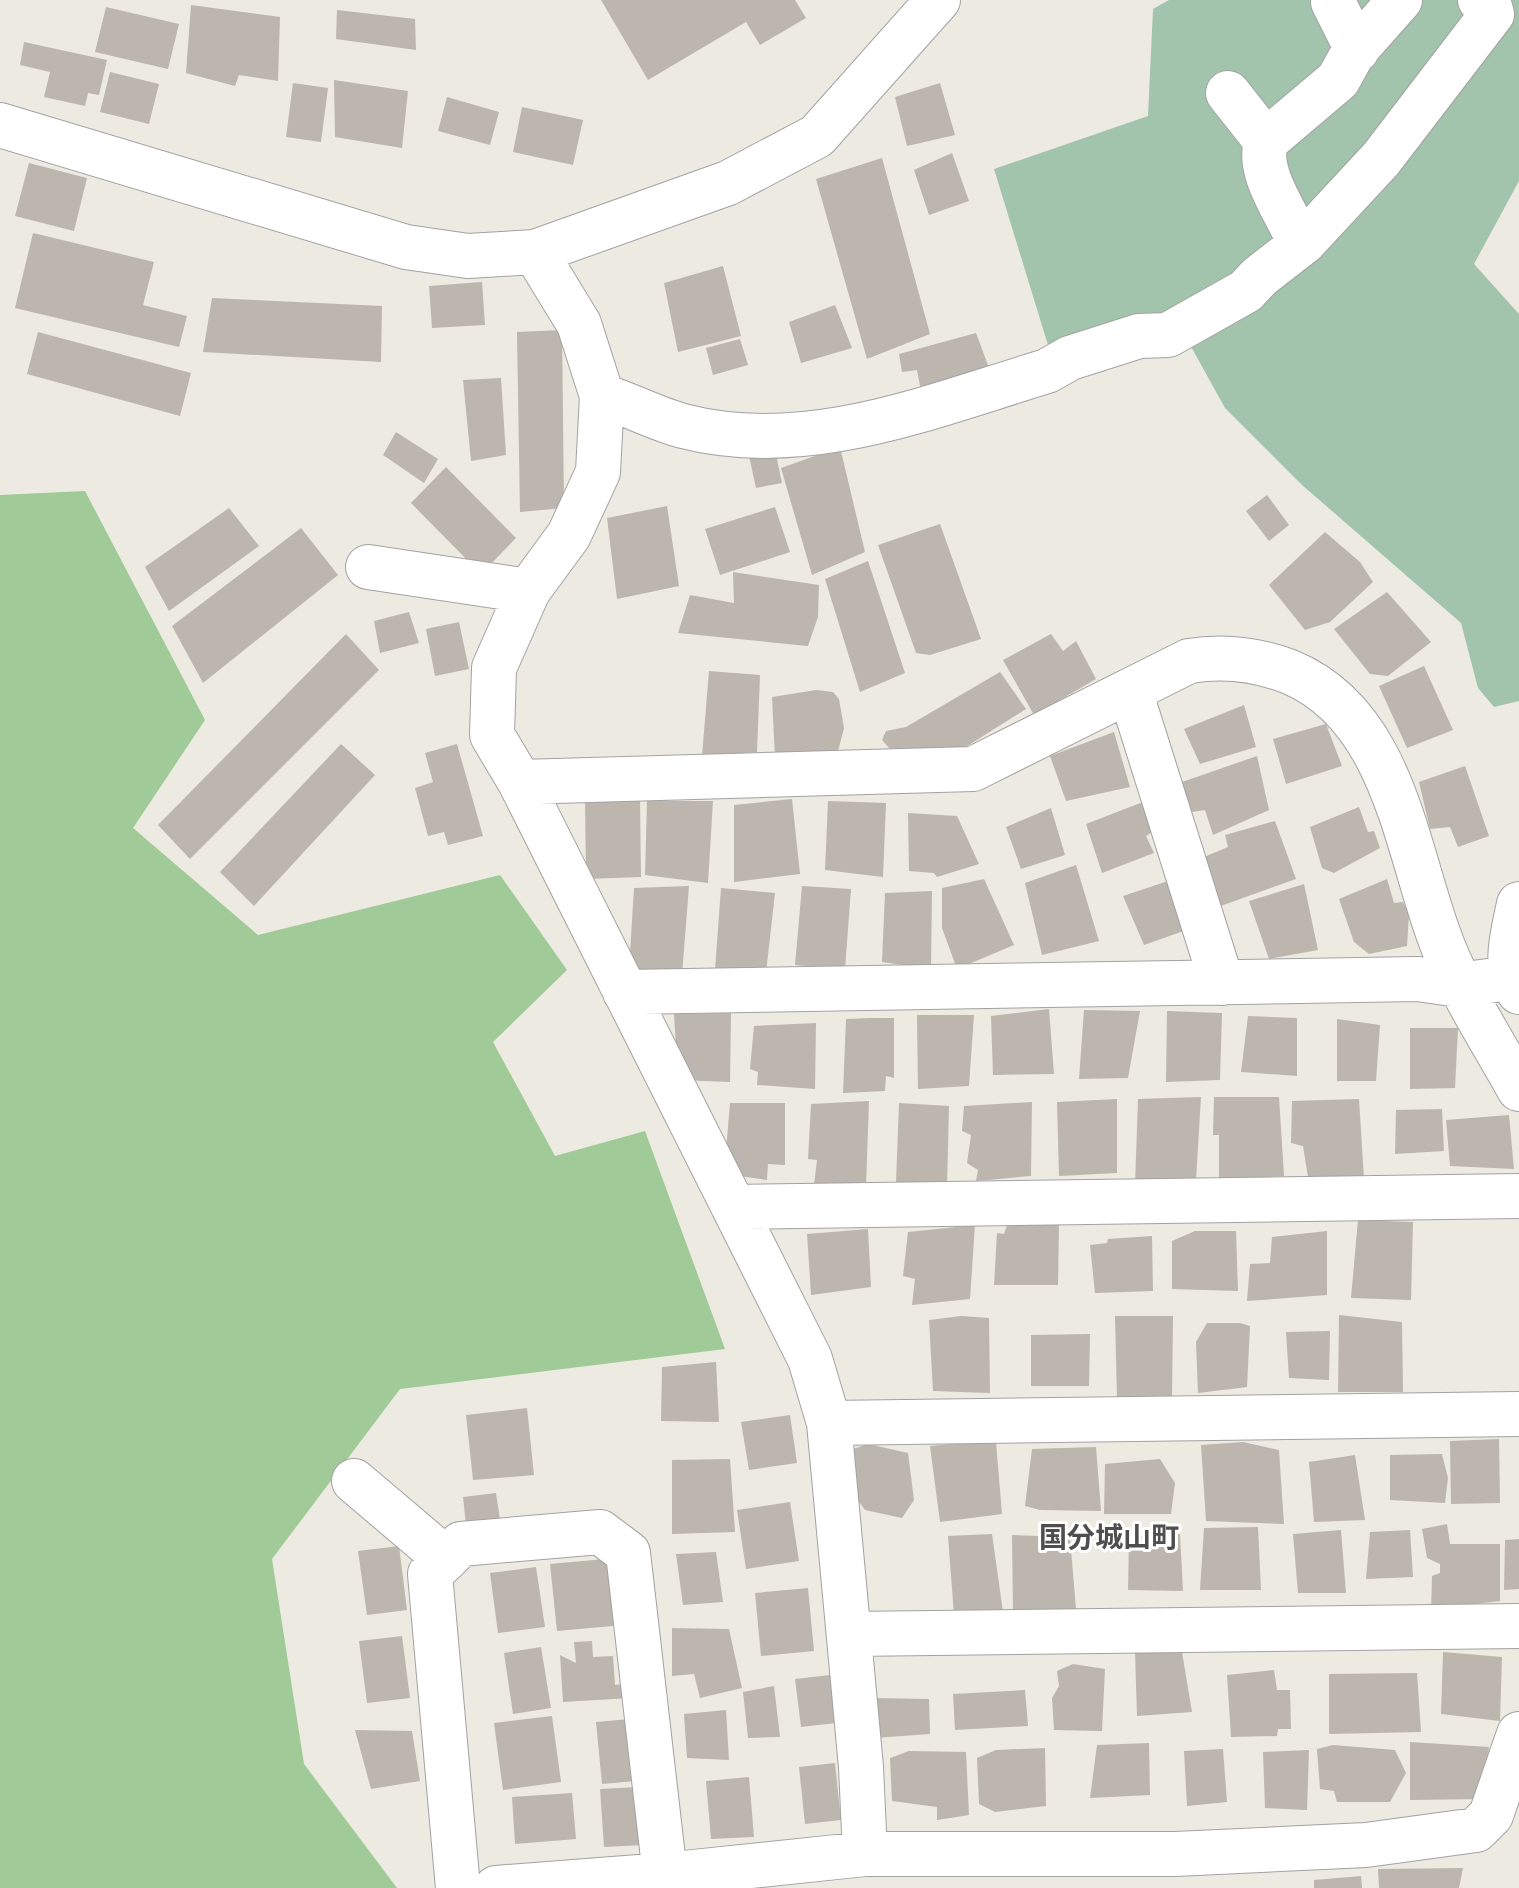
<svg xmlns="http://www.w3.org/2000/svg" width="1519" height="1888" viewBox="0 0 1519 1888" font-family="'Asap Condensed','Noto Sans JP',sans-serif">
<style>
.forest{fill:#a0ca97}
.cemetery{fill:#a3c4ac}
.building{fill:#bcb6ae}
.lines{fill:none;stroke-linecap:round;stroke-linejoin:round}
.minor-casing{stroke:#a2a2a2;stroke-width:46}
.minor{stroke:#fff;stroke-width:44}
.labels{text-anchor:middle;stroke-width:6;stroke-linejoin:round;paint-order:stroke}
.quarter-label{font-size:28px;font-weight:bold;fill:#4e4e4e;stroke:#fff}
</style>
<rect width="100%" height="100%" fill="#eceae1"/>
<path class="forest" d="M85,491L205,720L133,828L258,935L500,875L567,970L493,1042L555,1156L645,1131L725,1349L400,1389L272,1559L304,1764L397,1888H0V495Z"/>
<path class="cemetery" d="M1169,0H1519V181L1474,264L1519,314V701L1494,707L1478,688L1461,623L1302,485L1225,408L1173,314L1048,345L994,169L1148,116L1153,9Z"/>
<path class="building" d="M601,0H795L806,18L760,45L746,22L648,80Z
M191,5L280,17L278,81L239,75L235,86L186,73Z
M106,7L179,24L168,69L95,52Z
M337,10L415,19L416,50L336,39Z
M24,42L107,60L99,95L88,93L85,106L44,97L50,72L20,65Z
M110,72L159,84L149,124L100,112Z
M334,80L408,91L402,148L335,137Z
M293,83L328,88L321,142L286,137Z
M940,83L955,135L907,146L895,97Z
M447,97L499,112L490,145L438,131Z
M522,107L583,120L573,165L513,152Z
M952,153L969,201L929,215L914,170Z
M882,158L930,334L867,359L816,179Z
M29,163L87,178L74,231L15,216Z
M33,233L154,262L143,305L187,316L179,347L15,308Z
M723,266L741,336L678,352L664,283Z
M482,282L485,325L432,328L429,286Z
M212,298L382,306L381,362L203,352Z
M835,305L852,348L801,363L789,322Z
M562,330L564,508L520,512L517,332Z
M38,332L191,373L180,416L27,374Z
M976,333L989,368L921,391L917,370L902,372L899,354Z
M740,339L748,365L713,375L706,348Z
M501,378L506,455L471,461L463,380Z
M396,432L438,459L424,483L383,455Z
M840,447L865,552L812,575L781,468Z
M775,450L782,483L756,488L749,456Z
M446,467L516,538L481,574L411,503Z
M1267,495L1289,525L1269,541L1246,511Z
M667,506L679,586L617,599L607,518Z
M775,507L790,552L720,575L705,529Z
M229,508L259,546L169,611L145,567Z
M940,524L981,639L930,655L916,653L878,545Z
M301,528L338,575L203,683L172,626Z
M1325,532L1360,562L1373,582L1330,622L1305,630L1269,585Z
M868,561L905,673L860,692L825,579Z
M733,572L819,585L818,617L808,646L678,633L690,595L734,603Z
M1387,592L1431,642L1388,676L1370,674L1334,629Z
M409,612L419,643L380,653L374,621Z
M459,622L469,669L435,676L426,629Z
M346,634L379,670L190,859L158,825Z
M1051,634L1063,651L1076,641L1096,679L1034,715L1003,660Z
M1424,666L1453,730L1407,748L1379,686Z
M709,671L760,675L757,752L702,756Z
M1000,672L1026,709L953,755L889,748L882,740L886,731L906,727Z
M816,690L833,692L839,699L844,728L836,759L775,758L772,697Z
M1244,705L1256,747L1200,764L1184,729Z
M1326,724L1342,766L1286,784L1273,739Z
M1114,732L1130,787L1066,801L1050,756Z
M341,744L375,775L254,906L220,872Z
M457,744L483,836L448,845L444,832L428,836L415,788L433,782L425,753Z
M1257,756L1269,810L1213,835L1205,810L1192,812L1182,782Z
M1465,766L1489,836L1458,847L1450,827L1430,829L1419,782Z
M585,798H640L641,877L586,879Z
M792,799L800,874L734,882V805Z
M647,801H713L708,883L645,875Z
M828,801L886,803L883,877L825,870Z
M1143,802L1154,831L1146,836L1154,853L1102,873L1086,824Z
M1359,807L1368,832L1374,831L1380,848L1334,873L1322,868L1310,827Z
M1051,808L1065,855L1021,869L1006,827Z
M908,813L957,816L979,864L937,877L934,873L909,871Z
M1275,821L1296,879L1218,907L1204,857L1228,847L1225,835Z
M1076,865L1099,941L1042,955L1025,883Z
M984,879L1014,945L957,969L942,928V888Z
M1174,879L1192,928L1144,945L1123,896Z
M1387,879L1394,903L1403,902L1409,914L1407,946L1369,954L1354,942L1339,899Z
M1304,884L1318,950L1269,959L1249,901Z
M689,886L682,975L629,969L634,888Z
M802,886L851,889L845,969L795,965Z
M721,888L775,893L766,973L715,970Z
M932,891L931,969L882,962L885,893Z
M1049,1009L1054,1074L993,1075L991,1016Z
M1084,1010L1140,1011L1128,1078L1079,1079Z
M1167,1011L1222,1013L1220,1080L1166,1082Z
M731,1013L730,1082L678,1080L674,1014Z
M917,1015H974L969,1086L918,1089Z
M1248,1016L1297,1018V1076L1241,1072Z
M872,1018H894V1078L886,1076L885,1091L843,1093L846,1019Z
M1337,1019L1380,1025L1376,1081H1337Z
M816,1023L815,1089L757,1085L758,1072L750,1069L754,1026Z
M1410,1028H1458L1455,1088L1410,1089Z
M1201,1097L1196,1180L1135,1185L1138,1099Z
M1214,1097H1279L1284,1176L1219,1180V1135H1213Z
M1117,1099V1173L1059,1176L1057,1102Z
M1359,1099L1364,1179L1308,1177L1303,1146L1291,1143L1292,1101Z
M869,1101L866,1186L814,1185L817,1160L808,1159L811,1104Z
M1032,1102L1031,1176L976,1181L978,1170L967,1163L971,1135L962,1131L964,1106Z
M730,1103H785V1165L768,1164L767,1180L724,1174Z
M899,1103L949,1106L947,1187L896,1182Z
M1442,1109L1444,1151L1395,1154L1396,1110Z
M1509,1115L1514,1169L1450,1166L1446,1120Z
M1358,1220L1413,1222L1411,1300L1351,1298Z
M1059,1224L1058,1285H994L997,1233L1004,1234L1007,1225Z
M975,1225L970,1299L912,1305L915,1279L903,1276L908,1232Z
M868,1229L871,1287L811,1295L807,1234Z
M1195,1231H1236L1238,1291L1172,1289V1241Z
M1327,1231V1295L1247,1301L1250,1264L1270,1263L1272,1237Z
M1152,1236L1153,1291L1095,1293L1090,1245L1107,1243L1108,1239Z
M1339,1315L1402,1322L1403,1392H1338Z
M961,1316L989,1318L990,1393L933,1391L929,1320Z
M1115,1316H1173L1172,1399H1117Z
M1207,1323H1240L1250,1326L1247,1387L1198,1393L1196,1342Z
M1330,1331L1329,1380L1289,1378L1286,1332Z
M1090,1334L1089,1386H1031V1335Z
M716,1362L719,1422L661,1421L662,1367Z
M527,1408L534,1475L473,1480L466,1415Z
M790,1415L797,1463L749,1470L741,1422Z
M1499,1439L1500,1503L1451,1504L1450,1441Z
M975,1442H996L1002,1514L940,1522L930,1446Z
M1243,1442L1279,1450L1284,1524L1206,1521L1201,1445Z
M868,1444L908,1453L914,1500L902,1518L865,1510L836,1470L850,1450Z
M1096,1447L1101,1511L1040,1510L1025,1506L1032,1449Z
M1442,1454L1448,1478L1445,1503L1390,1500V1455Z
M1355,1455L1365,1520L1314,1522L1309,1462Z
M730,1459L735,1532L672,1534V1460Z
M1160,1459L1175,1483L1171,1514H1104L1105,1464Z
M496,1493L500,1520L466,1525L463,1497Z
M790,1502L799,1561L746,1569L737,1510Z
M1447,1524L1450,1544H1500V1601L1474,1604L1465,1612L1431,1614L1432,1576L1440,1573V1564L1427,1558L1422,1529Z
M1258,1527L1261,1590H1200L1204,1528Z
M1341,1530L1346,1593H1298L1293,1534Z
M1410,1530L1413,1577L1366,1579L1370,1532Z
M992,1534L1003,1612L954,1615L948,1536Z
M1180,1534L1183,1591L1128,1590L1129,1536Z
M1012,1535L1070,1537L1076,1609L1013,1615Z
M1519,1539V1589L1504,1590L1505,1540Z
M399,1546L407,1610L367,1615L358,1551Z
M716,1552L723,1602L683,1605L676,1554Z
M616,1558L623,1625L557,1631L550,1564Z
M536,1567L545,1627L498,1633L490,1573Z
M808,1588L814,1651L761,1656L755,1593Z
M672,1628L729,1629L742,1688L700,1698L694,1674L672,1676Z
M402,1636L410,1698L367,1703L359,1641Z
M592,1641L593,1657L613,1656L615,1685L630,1683L631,1698L563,1702L560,1655L576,1663L574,1642Z
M541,1647L551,1708L513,1714L504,1653Z
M1135,1652H1182L1192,1712L1137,1716Z
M1443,1652L1502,1657L1500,1721L1441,1714Z
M1073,1664L1105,1669L1102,1731L1054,1730L1052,1698L1059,1686L1057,1671Z
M1274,1670L1277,1690H1290L1291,1729H1278L1277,1736L1231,1737L1227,1675Z
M1417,1673L1421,1732L1329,1734V1674Z
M839,1674L845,1722L801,1727L795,1679Z
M774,1686L780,1737L748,1738L743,1692Z
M1025,1690L1028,1726L955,1730L953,1694Z
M872,1698L929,1699L930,1734L874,1738Z
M726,1710L729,1760L687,1758L684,1714Z
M552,1716L561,1782L503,1790L494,1723Z
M641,1718L647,1780L602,1784L596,1722Z
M355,1730L412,1731L420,1781L371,1789Z
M1410,1742L1489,1747L1485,1799L1410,1800Z
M1149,1743L1150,1795L1090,1798L1097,1745Z
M1333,1745L1395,1750L1406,1773L1390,1802H1337L1334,1791L1320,1789L1317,1749Z
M1045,1748L1046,1806L995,1812L979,1804L977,1758L996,1750Z
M1223,1749L1227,1802L1187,1806L1184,1751Z
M1309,1750L1307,1810L1265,1808L1263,1752Z
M909,1751L966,1752L969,1815L937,1820V1807L892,1801L890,1758Z
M835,1763L841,1820L805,1824L799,1767Z
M749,1777L754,1837L711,1839L706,1781Z
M639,1787L643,1845L604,1847L600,1789Z
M572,1793L576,1839L515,1844L512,1797Z
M1463,1868L1459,1888H1379L1378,1869Z
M1361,1876L1362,1888H1314V1880Z"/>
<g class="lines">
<g class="minor-casing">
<path id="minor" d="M1333,2L1357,50
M1228,93L1266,141
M0,125L406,247L468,256L535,252L728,183L817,136L938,0
M1300,245C1289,214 1256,175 1266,141L1338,80L1353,53L1400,0
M535,252L579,324L602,396L598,472L569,535L528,591L494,668L492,735L520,782L810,1359L829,1423L861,1767L865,1854
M602,396C629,404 656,419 683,426C806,458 931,406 1047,371L1070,358L1139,336L1168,335L1246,291L1259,277L1304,242L1381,159L1492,14L1490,7L1480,0
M368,567L528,591
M1130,691L1222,983
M520,782L973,769L1189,661C1225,655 1257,659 1290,672C1391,714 1405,841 1438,933C1457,988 1491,1038 1519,1089
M1519,904C1513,933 1503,966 1519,992
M625,992L1418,979L1459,985L1510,978
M735,1207L1519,1196
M829,1423L1519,1414
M354,1481L446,1559
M849,1634L1519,1626
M665,1875L865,1854H1175L1366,1845L1476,1830L1491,1815L1519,1734
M458,1888L430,1574L461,1544L600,1532L628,1553L665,1875L496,1888"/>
</g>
<use href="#minor" class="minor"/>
</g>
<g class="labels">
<g class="quarter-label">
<text x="1109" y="1547">国分城山町</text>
</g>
</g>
</svg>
